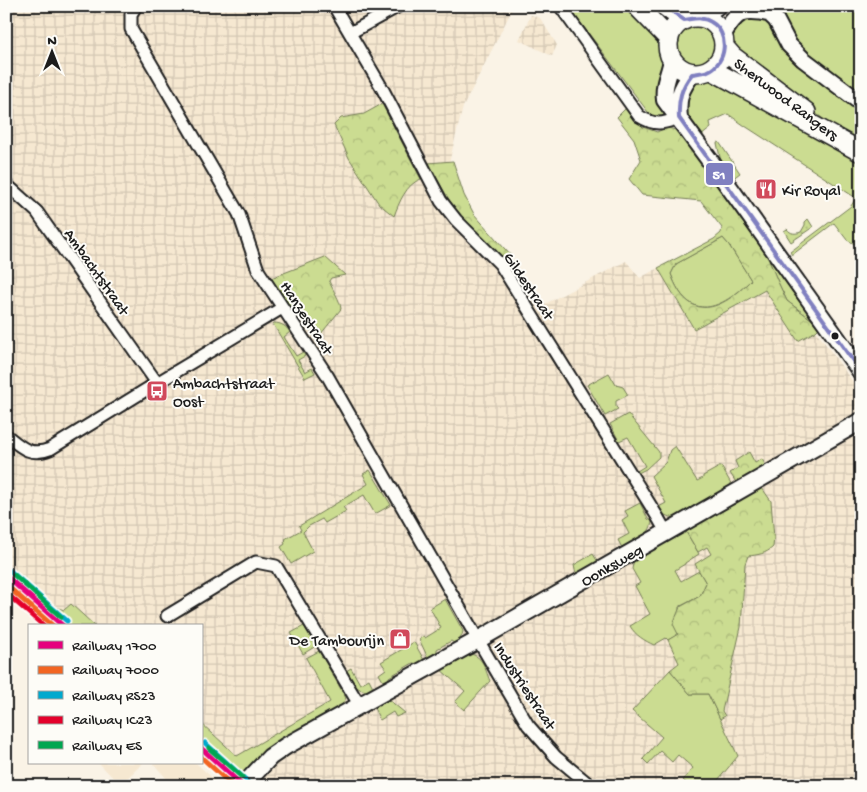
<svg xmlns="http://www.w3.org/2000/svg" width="867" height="792" viewBox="0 0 867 792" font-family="'Gochi Hand',sans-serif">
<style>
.built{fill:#f6e8d1}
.industrial{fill:url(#industrial-grid)}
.grass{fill:#cbdc91;stroke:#747c56}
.forest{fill:url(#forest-crowns);stroke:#747c56;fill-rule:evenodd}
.garden{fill:url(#garden-dots);stroke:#747c56}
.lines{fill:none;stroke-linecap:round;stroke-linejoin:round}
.minor-casing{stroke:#1c1c1c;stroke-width:15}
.tertiary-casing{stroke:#1c1c1c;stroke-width:19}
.secondary-casing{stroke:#1c1c1c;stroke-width:20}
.primary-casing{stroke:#1c1c1c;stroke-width:22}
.minor{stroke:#fdfcf7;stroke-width:11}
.tertiary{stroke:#fdfcf7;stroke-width:15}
.secondary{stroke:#fdfcf7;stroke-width:16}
.primary{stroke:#fdfcf7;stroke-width:19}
.bus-1-casing{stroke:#fdfcf7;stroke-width:8}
.bus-1{stroke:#8080c0;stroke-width:4}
.rail-1-casing{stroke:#fdfcf7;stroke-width:9}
.rail-2-casing{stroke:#fdfcf7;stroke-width:9}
.rail-3-casing{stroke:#fdfcf7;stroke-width:9}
.rail-4-casing{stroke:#fdfcf7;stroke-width:9}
.rail-5-casing{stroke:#fdfcf7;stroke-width:9}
.rail-1{stroke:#e5007d;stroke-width:5}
.rail-2{stroke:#f26522;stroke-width:5}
.rail-3{stroke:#00a9ce;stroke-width:5}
.rail-4{stroke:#e4002b;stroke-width:5}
.rail-5{stroke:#00a651;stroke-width:5}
.bus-dot{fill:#1c1c1c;stroke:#fdfcf7;stroke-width:2}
.labels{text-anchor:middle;stroke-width:4;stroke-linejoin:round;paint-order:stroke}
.street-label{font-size:16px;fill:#1c1c1c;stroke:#fdfcf7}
.poi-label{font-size:16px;fill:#1c1c1c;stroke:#fdfcf7;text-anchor:start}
.line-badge{stroke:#fdfcf7;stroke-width:2}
.badge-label{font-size:14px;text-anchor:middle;font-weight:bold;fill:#fff}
</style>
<defs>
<pattern id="industrial-grid" width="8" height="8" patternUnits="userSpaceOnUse" patternTransform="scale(1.25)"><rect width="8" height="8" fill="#f6e8d1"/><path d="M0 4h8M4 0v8" fill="none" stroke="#d2c6b3"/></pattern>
<pattern id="forest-crowns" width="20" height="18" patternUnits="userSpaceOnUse" patternTransform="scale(1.25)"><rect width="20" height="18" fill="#cbdc91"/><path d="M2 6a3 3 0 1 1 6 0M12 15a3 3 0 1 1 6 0" fill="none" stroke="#aebc7c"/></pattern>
<pattern id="garden-dots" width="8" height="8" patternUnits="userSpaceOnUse" patternTransform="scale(1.25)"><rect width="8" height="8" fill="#cbdc91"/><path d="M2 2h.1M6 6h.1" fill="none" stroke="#aebc7c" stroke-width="1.8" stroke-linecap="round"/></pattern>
</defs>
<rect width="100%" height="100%" fill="#faf3e6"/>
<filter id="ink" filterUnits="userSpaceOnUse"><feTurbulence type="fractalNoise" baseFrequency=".02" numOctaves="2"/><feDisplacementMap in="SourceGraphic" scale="10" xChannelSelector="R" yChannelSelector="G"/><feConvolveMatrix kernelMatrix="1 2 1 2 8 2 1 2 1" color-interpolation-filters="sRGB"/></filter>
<g filter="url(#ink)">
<path class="built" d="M99,763H143L120,785Z
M153,763H196L217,782L211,786H173Z"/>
<path class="industrial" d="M6,6H514L463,107L440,199L519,273L543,305L626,261L640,278L658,268L694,329L765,290L798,341L816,331L861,393V786H259L237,756L201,723V626H95L71,604L64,610L48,604L6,566Z
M531,15L540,18L557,45L552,56L519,40Z"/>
<path class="grass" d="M568,6H630L662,40V48L665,59L667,113C661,119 658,118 651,116Z
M771,6H861V98L799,48Z
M764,17L822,81L861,111V144C813,115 772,79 729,43V39L737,19Z
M674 45a22 22 0 1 1 44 0a22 22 0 1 1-44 0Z
M708,76L861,160V247L847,240L834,223L792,255L790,252L851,206L856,198L745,126L728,114L710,122L711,128L701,136L686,114V90L698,79Z
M719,142L740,173L732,179L721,162L717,143Z
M723,238L729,245L751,280C721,310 689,324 671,274L676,264Z
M765,251L777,262L782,277L799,301L811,309L816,317L819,328L811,319L787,301L778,282Z
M274,323C281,323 286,326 290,332L284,337L296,356L303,352L305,356L298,360L305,372L312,368L315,373L305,378L273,324Z
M609,373L616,385L623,387L628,395L616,401V407L618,409L605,416L587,385Z
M628,414L659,452V457L646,469L638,473L637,471L645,466L628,437L619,441L610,424Z
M675,446L697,481L703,478V476L721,466L733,487L680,516C670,519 664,516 657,508L666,503L651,476L666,462L670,450Z
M370,470L391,505L375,514L364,495L343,507L346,511L325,523L322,519L309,526L303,532L313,551L291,564L281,547L285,544L284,542L286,540L285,539L301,530L299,526L368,484L363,474Z
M640,503L648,519L652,521C651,536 634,542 622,548L618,540L629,534L622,520L628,516L625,511Z
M685,530L699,554L685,563V564L675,570L681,581L699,571L706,583L700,596L679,607V634L668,640L666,638L654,645C645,641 635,635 630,626L650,614L635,586L640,583L632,569L634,559Z
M593,554L598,562L577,574L575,570L574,565Z
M445,599L463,631C462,637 460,640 454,643L451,641L437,649V654L428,658L419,639L424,636L425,638L441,628L430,608Z
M48,604L64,610L71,604L95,626H71L47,605Z
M304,626L316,646L303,654L291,633Z
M414,642L424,660L417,664L413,663L389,677L388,682L383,681L379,674L386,669L381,662Z
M319,651L346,698L342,705L339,708L242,777L201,742V723L237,756L330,702L306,658Z
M467,653C484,656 484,667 490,681L464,710L455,702L465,691L440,669Z
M351,668L360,684L369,679L374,689C358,695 353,683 346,671Z
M670,670L690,694H708L738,756L713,786H690L683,780L693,768L678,755L672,762L660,751L648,764L643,759L662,737L632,711Z
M388,699L405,713L396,717L393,712L380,720L374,708Z"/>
<path class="forest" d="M382,104L421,179C406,184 399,203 394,216L379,204L349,158L334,125L341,118L364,114Z
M628,106L643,127L657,132C665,128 670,127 677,131L765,251L778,282L787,301L811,319L819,328L816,331L798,341L765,290L694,329L658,268L714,239L721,233L722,228L701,201L642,195L629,179L641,160L634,139L617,117ZM723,238L729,245L751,280C721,311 689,324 671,274L676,264Z
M453,161L464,195L474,214L512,257L504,259L459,217L428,163Z
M325,257L345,275L331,278L329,281C333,291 340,299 341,309L316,340L308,326L289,307L271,278Z
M749,452L755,463L762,459L767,468L737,484L730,473L738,468L735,461Z
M762,488L771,501L774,538L773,547C766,554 757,555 748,556L745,564L741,627L722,711L725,716L720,719L708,694H690L670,670L679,663L668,640L678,634L673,624L680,607L700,596L706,583L695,564L711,554L707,547L698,552L685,530L693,526H696L697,519L737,497L742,500L744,498Z"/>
<path class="garden" d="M808,219L813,227L791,242L784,231L787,229C791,234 795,234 801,232L805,225V222Z"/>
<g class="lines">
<g class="minor-casing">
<path id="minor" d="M136,6L131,14V29L239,214L258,270L327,375L478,640L528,725L556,757L591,786
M334,6L382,88L441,201L456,220L500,264L657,516L666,532
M560,6L639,116C655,126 662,124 679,118
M350,33L399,6
M6,184L37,212L157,383L50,449C30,457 21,447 6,435
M157,383L282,308
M167,616L256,562L276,566L360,706"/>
</g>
<g class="tertiary-casing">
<path id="tertiary" d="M761,6L776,20L789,45L803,59L861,103
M702,18L718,6
M723,35C737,11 743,8 770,14"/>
</g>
<g class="secondary-casing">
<path id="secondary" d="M672,60C669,76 663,83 665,100L722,177L861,372
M679,118C677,99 680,89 692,74
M243,786L270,757L286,746L478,640L861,421"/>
</g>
<g class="primary-casing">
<path id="primary" d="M637,6L669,39
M665,6L684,20
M668 45a28 28 0 1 1 56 0a28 28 0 1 1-56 0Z
M725,48L732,56L806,112
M712,70L861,152"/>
</g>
<use href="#minor" class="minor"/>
<use href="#tertiary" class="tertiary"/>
<use href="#secondary" class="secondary"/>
<use href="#primary" class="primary"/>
<g class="bus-1-casing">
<path id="bus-1" d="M665,6L684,20C693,19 703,16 711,22C730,33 727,63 708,71C703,73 697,73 692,74C681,88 678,100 679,118L861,372"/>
</g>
<use href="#bus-1" class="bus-1"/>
<g class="rail-1-casing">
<path id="rail-1" d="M6,576L63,626
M201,748L243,786"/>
</g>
<g class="rail-2-casing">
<path id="rail-2" d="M6,585L53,626
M201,757L233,786"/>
</g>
<g class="rail-3-casing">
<path id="rail-3" d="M10,571L67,621
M205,743L247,781"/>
</g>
<g class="rail-4-casing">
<path id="rail-4" d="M6,593L44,626"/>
</g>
<g class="rail-5-casing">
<path id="rail-5" d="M14,575L61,617
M209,748L242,777"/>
</g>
<use href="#rail-1" class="rail-1"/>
<use href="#rail-2" class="rail-2"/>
<use href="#rail-3" class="rail-3"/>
<use href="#rail-4" class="rail-4"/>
<use href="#rail-5" class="rail-5"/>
</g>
</g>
<defs>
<g id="restaurant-square" transform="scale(1.125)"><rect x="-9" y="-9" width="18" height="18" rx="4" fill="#d1495b" stroke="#fdfcf7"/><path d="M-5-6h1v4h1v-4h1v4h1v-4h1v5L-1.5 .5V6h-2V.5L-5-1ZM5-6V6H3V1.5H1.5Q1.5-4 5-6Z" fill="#fff"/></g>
<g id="bus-square" transform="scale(1.125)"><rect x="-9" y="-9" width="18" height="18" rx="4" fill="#d1495b" stroke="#fdfcf7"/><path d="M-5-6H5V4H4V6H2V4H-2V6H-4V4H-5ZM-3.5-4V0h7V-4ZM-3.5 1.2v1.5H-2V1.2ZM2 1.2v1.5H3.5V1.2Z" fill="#fff"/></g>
<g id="shop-square" transform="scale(1.125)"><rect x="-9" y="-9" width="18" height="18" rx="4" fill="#d1495b" stroke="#fdfcf7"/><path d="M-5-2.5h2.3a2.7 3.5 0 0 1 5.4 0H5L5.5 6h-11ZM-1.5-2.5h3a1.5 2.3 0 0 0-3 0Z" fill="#fff"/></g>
</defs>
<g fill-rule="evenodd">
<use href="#restaurant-square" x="766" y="189"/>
<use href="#bus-square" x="157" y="391"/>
<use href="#shop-square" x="400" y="639"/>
</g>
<circle class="bus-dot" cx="835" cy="336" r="4.5"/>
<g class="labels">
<g class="street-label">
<text transform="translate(787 98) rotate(37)" y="6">Sherwood Rangers</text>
<text transform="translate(98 271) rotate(55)" y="6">Ambachtstraat</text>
<text transform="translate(530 285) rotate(56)" y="6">Gildestraat</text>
<text transform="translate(308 317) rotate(57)" y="6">Hanzestraat</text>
<text transform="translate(611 564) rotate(-30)" y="6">Oonksweg</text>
<text transform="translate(526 685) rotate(57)" y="6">Industriestraat</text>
</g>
<g class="poi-label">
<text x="782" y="195">Kir Royal</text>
<text x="173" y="388">Ambachtstraat<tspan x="173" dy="18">Oost</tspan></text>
<text x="384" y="645" text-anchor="end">De Tambourijn</text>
</g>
</g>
<rect class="line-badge" x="705" y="162" width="29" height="24" rx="5" fill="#8080c0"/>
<g class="badge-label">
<text x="719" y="179">51</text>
</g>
<rect width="867" height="792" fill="none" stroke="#fdfcf7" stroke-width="25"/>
<rect x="12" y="12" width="842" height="767" fill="none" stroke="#1c1c1c" stroke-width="2" filter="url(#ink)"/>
<rect x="28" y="624" width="175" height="140" fill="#fdfcf7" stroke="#a3a29f"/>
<rect x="38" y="641" width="25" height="8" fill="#e5007d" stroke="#a3a29f"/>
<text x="72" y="650" font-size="15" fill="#1c1c1c">Railway 1700</text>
<rect x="38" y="666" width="25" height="8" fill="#f26522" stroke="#a3a29f"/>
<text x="72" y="674" font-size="15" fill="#1c1c1c">Railway 7000</text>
<rect x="38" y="691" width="25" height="8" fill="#00a9ce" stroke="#a3a29f"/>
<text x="72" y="700" font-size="15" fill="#1c1c1c">Railway RS23</text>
<rect x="38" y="716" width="25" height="8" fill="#e4002b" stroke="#a3a29f"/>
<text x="72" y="724" font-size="15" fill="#1c1c1c">Railway IC23</text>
<rect x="38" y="741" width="25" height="8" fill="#00a651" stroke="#a3a29f"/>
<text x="72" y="750" font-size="15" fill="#1c1c1c">Railway ES</text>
<g transform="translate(52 52)" stroke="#fdfcf7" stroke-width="4" paint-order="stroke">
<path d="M0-4L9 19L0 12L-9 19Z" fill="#1c1c1c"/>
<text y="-8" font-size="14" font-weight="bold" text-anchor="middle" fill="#1c1c1c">N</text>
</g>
</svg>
